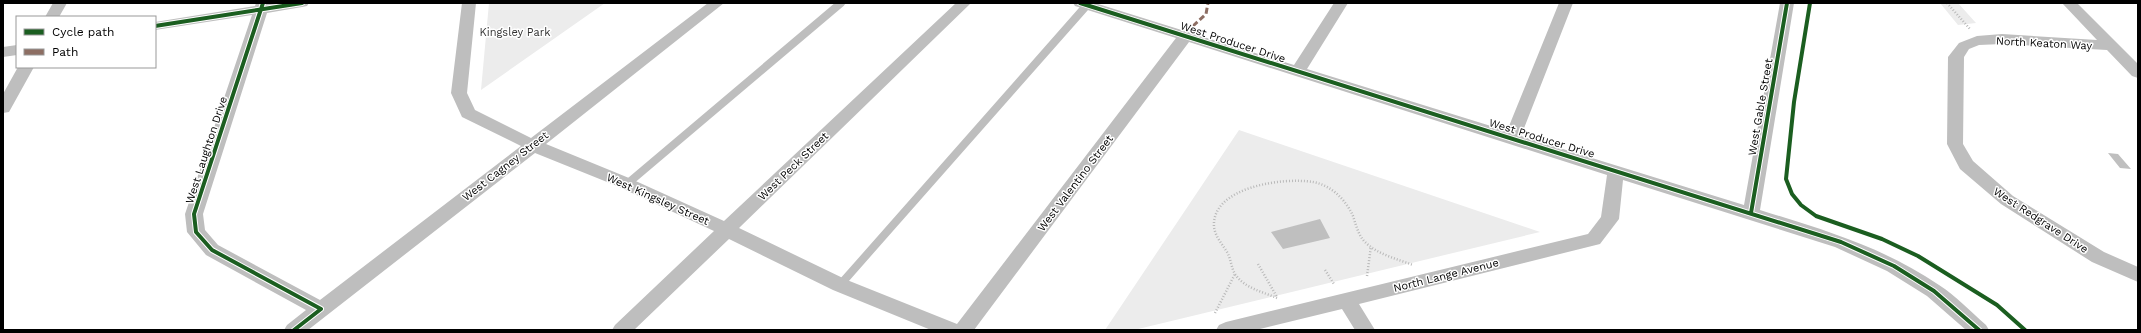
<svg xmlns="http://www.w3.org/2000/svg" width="2141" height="333" viewBox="0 0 2141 333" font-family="'Work Sans',sans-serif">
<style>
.green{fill:#ececec}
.water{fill:#bfbfbf}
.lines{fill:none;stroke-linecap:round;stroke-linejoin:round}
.path{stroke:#b9b9b9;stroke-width:2.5;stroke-dasharray:1 2;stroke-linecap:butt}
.lane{stroke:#bebebe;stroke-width:8}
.street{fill:#bebebe;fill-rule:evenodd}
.quiet{stroke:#8d6e63;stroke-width:3;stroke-dasharray:6 3;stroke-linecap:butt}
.cycleway-casing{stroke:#fff;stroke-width:6}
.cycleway{stroke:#1b5e20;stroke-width:4}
.labels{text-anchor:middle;stroke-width:3;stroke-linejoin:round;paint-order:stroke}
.park-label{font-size:11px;fill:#333;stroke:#fff}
.street-label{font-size:11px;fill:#000;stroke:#fff}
</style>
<rect width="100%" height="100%" fill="#fff"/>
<path class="green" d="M489,3H605L481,90Z
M1940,3H1958L1976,23L1958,25Z
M1239,130L1540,232L1134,330H1105Z"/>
<path class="water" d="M2108,153L2118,154L2131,169L2120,168Z
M1320,219L1330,238L1283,249L1271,232Z"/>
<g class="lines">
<path class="path" d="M1947,3L1970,29
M1258,264L1277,297
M1325,270L1334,284
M1367,276L1371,246
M1277,298C1263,292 1244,288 1235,274C1231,267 1231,259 1227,252C1222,244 1215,236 1214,227C1211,187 1283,177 1313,182C1331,185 1346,200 1353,216C1356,225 1358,234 1364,241C1376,254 1397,259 1413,265
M1215,313L1235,274"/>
<path class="lane" d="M627,184L841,3
M840,285L1087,5"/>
<path class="street" d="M53,3H67L59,17H45Z
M256,3H309L307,6L302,7L267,13L203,214L205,230L218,245L320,300L521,146L462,117L451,93L462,3H476L467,93L475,110L531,138L708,3H724L546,144L629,178L724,221L956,3H971L739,228L847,280L957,324L1176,38L1075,6L1073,3H1095L1294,65L1334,3H1348L1307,69L1507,131L1559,3H1573L1521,136L1744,205L1780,3H1794L1760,210C1824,230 1883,247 1939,285C1956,296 1971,312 1986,325L1989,330H1966L1927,296L1887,271L1835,247L1623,180L1619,219L1600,244L1359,304L1375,330H1355L1342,309L1256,330H1216L1219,325L1226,322L1588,234L1601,217L1607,175L1189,42L974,330H931L833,290L729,239L634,330H612L615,325L714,231L617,186L535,153L308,330H284L287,325L306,310L206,255L187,232L185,214L252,15L155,30V22L255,6Z
M2062,3H2077L2138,64V78L2132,76L2107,50L2002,44L1979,45L1969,49L1964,57L1963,144L1973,161L2013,196L2104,252L2138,267V282L2092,262L2001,204L1960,169L1947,144L1948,57L1959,43L1977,36L2002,34L2097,40Z
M17,45V55L3,57V47Z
M18,67H34L9,112L3,113V94Z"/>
<path class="quiet" d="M1193,26L1206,14L1208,3"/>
<g class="cycleway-casing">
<path id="cycleway" d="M263,3L194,214L196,232L212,250L321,309L294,330
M1080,3L1841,242L1894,266L1934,291L1979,330
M1810,3L1794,102L1786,179L1792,194L1801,205L1816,216L1882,239L1918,256L1997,305L2025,330
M155,26L302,3
M1751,213L1787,3"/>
</g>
<use href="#cycleway" class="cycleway"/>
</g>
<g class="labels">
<g class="park-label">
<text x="515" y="36">Kingsley Park</text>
</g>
<g class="street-label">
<text transform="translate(1233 42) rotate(18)" y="4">West Producer Drive</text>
<text transform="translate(2044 43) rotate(3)" y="4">North Keaton Way</text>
<text transform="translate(1760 107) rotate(-80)" y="4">West Gable Street</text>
<text transform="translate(1542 138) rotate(17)" y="4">West Producer Drive</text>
<text transform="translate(206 150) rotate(-72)" y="4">West Laughton Drive</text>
<text transform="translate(505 166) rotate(-38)" y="4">West Cagney Street</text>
<text transform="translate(793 166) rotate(-44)" y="4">West Peck Street</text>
<text transform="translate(1075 183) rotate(-53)" y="4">West Valentino Street</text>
<text transform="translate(658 199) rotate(24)" y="4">West Kingsley Street</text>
<text transform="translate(2041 220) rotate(33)" y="4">West Redgrave Drive</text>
<text transform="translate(1446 275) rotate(-14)" y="4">North Lange Avenue</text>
</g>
</g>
<rect width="2141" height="333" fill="none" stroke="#000000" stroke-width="8"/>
<rect x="16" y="16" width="140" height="52" fill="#ffffff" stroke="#999999"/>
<rect x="24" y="29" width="20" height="6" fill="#1b5e20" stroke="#999999"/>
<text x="52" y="36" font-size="12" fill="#000000">Cycle path</text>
<rect x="24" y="49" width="20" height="6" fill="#8d6e63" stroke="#999999"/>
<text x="52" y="56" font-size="12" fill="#000000">Path</text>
</svg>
